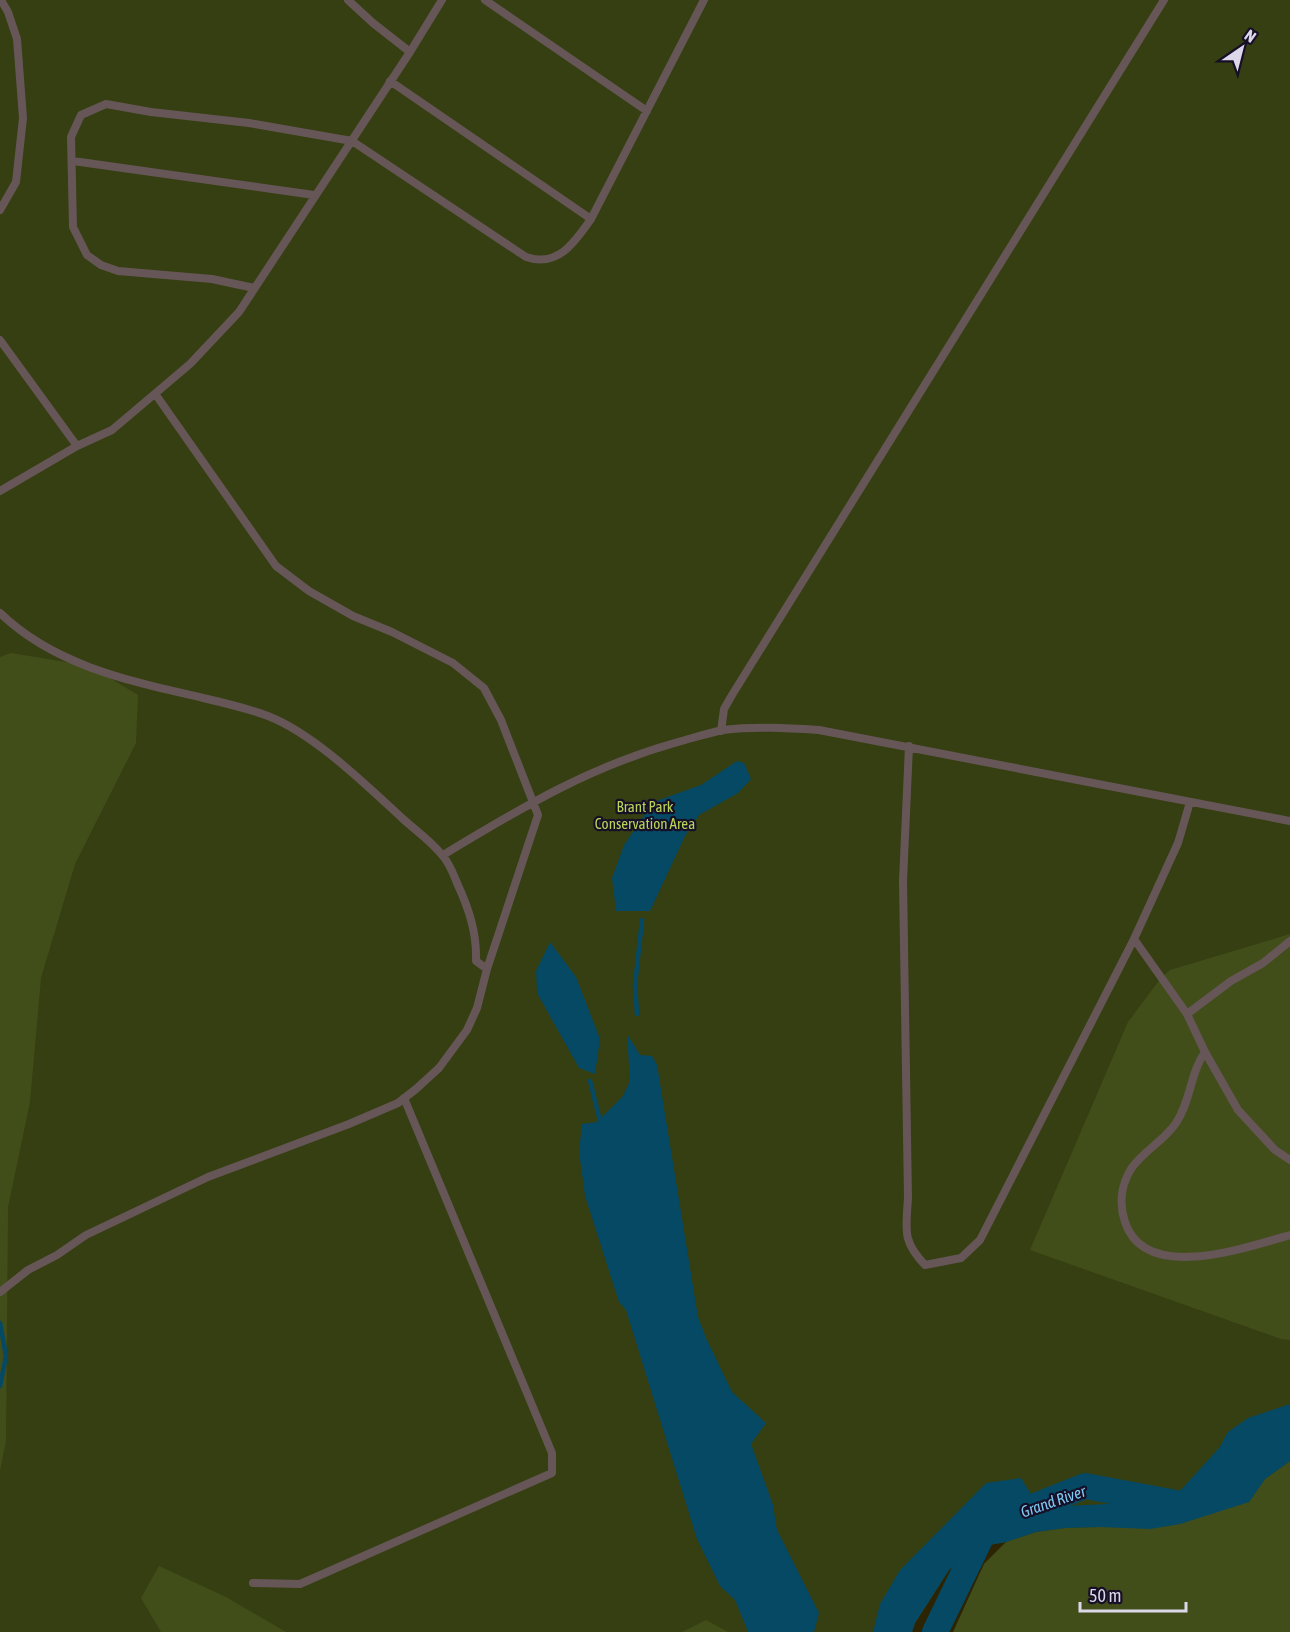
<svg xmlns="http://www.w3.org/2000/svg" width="1290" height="1632" viewBox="0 0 1290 1632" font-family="'Asap Condensed',sans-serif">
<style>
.green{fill:#353f11}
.forest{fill:#424e1a}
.sand{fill:#2c2403}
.water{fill:#054964}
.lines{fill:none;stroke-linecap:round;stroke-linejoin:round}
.stream{stroke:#054964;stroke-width:4.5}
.river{stroke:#054964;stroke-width:26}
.service{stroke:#675658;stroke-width:8}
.labels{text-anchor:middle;stroke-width:4.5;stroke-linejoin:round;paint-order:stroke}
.park-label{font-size:15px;fill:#b8d656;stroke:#170f27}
.water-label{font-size:16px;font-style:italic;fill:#7fcaf2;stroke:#170f27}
</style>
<rect width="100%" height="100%" fill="#201832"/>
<path class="green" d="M0,0H1290V1632H0Z"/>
<path class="forest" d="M11,653L90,666L138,695L136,743L75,864L41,978L30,1102L8,1207L6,1441L0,1471V657Z
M1290,934V1340L1281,1339L1030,1250L1128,1022L1161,978L1170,970Z
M1290,1461V1632H912L915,1623L934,1591L972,1548L1006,1542L1036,1532L1065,1528L1100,1527L1249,1502L1265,1479Z
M159,1566L226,1597L286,1632H161L141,1598Z
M706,1620L728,1632H681H682Z"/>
<path class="sand" d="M1006,1542L984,1564L953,1632H912L915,1623L949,1570L972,1548Z"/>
<path class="water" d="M737,761L744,763L751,779L738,793L699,815L685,836L650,911H616L612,878L624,845L647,811L659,800L701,785Z
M550,942L576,977L600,1039L595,1074L579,1068L537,993L536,971Z
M627,1034L640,1055L652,1056L657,1065L698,1317L706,1338L732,1392L766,1423L751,1444L773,1505L777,1530L819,1613L814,1632H748L735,1600L720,1586L697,1539L626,1310L619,1302L585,1196L579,1152L582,1124L597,1122L623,1096L630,1081Z
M1290,1404V1461L1265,1479L1249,1502L1180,1524L1150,1529L1100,1527L1065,1528L1036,1532L1006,1542L972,1548L949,1570L915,1623L912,1632H873L880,1604L900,1570L986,1483L1021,1478L1039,1507L1153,1502L1178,1493L1219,1448L1228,1432L1248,1418Z"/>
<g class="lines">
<path class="stream" d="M637,1014L635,985L642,920
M590,1081L600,1121
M0,1386L6,1356L0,1323"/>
<path class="river" d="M935,1632L987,1525L1085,1486L1192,1506"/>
<path class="service" d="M348,0L373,23L410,52
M485,0L647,111
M390,81L591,219
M73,161L314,195
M0,210L16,182L23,118L17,39L8,12L1,0
M254,288L212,279L118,271L101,265L87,255L73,227L71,137L81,115L106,104L151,112L249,123L352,141L526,257C558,268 575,242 591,219L704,0
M0,340L77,446
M0,491L77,446L112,430L190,364L239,312L410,52L442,0
M0,613C55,666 130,681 203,698C225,703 247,708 268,716C314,734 365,784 402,818C415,830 431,841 442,855C449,862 453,873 457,883C469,909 477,933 476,961L487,969
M721,731L724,709L732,695L1164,0
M909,746L903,881L908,1198C906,1230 902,1241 925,1265L961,1258L980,1240L1134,939L1178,843L1190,802
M443,855C521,808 588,767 678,742C693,738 708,733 723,730C755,726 787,728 819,730L1290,821
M1134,939L1187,1014L1205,1052L1238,1110L1275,1150L1290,1160
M1187,1014L1231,981L1263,963L1290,941
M1205,1052C1190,1073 1191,1101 1176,1123C1164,1141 1143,1151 1131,1169C1121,1185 1119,1204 1125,1222C1145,1284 1247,1247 1290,1235
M0,1292L28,1270L57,1255L86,1235L208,1177L349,1124L398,1103L416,1089L439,1068L467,1030L477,1008L487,969L538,815L501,720L484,688L453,663L392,632L353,616L309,591L276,566L156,395
M253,1583L300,1584L552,1473V1453L404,1098"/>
</g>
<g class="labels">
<g class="park-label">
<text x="645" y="812">Brant Park<tspan x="645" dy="17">Conservation Area</tspan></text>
</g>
<g class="water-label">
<text transform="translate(1053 1501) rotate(-19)" y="6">Grand River</text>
</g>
</g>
<g transform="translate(1242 48) rotate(35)" stroke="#170f27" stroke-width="4.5" paint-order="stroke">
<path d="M0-4.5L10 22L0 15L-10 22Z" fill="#dcd8ea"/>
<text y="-9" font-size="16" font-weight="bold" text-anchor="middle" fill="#dcd8ea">N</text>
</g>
<path d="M1080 1602v9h106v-9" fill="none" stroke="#dcd8ea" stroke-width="3"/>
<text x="1089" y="1602" font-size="18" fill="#dcd8ea" stroke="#170f27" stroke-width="4.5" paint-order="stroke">50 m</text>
</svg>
